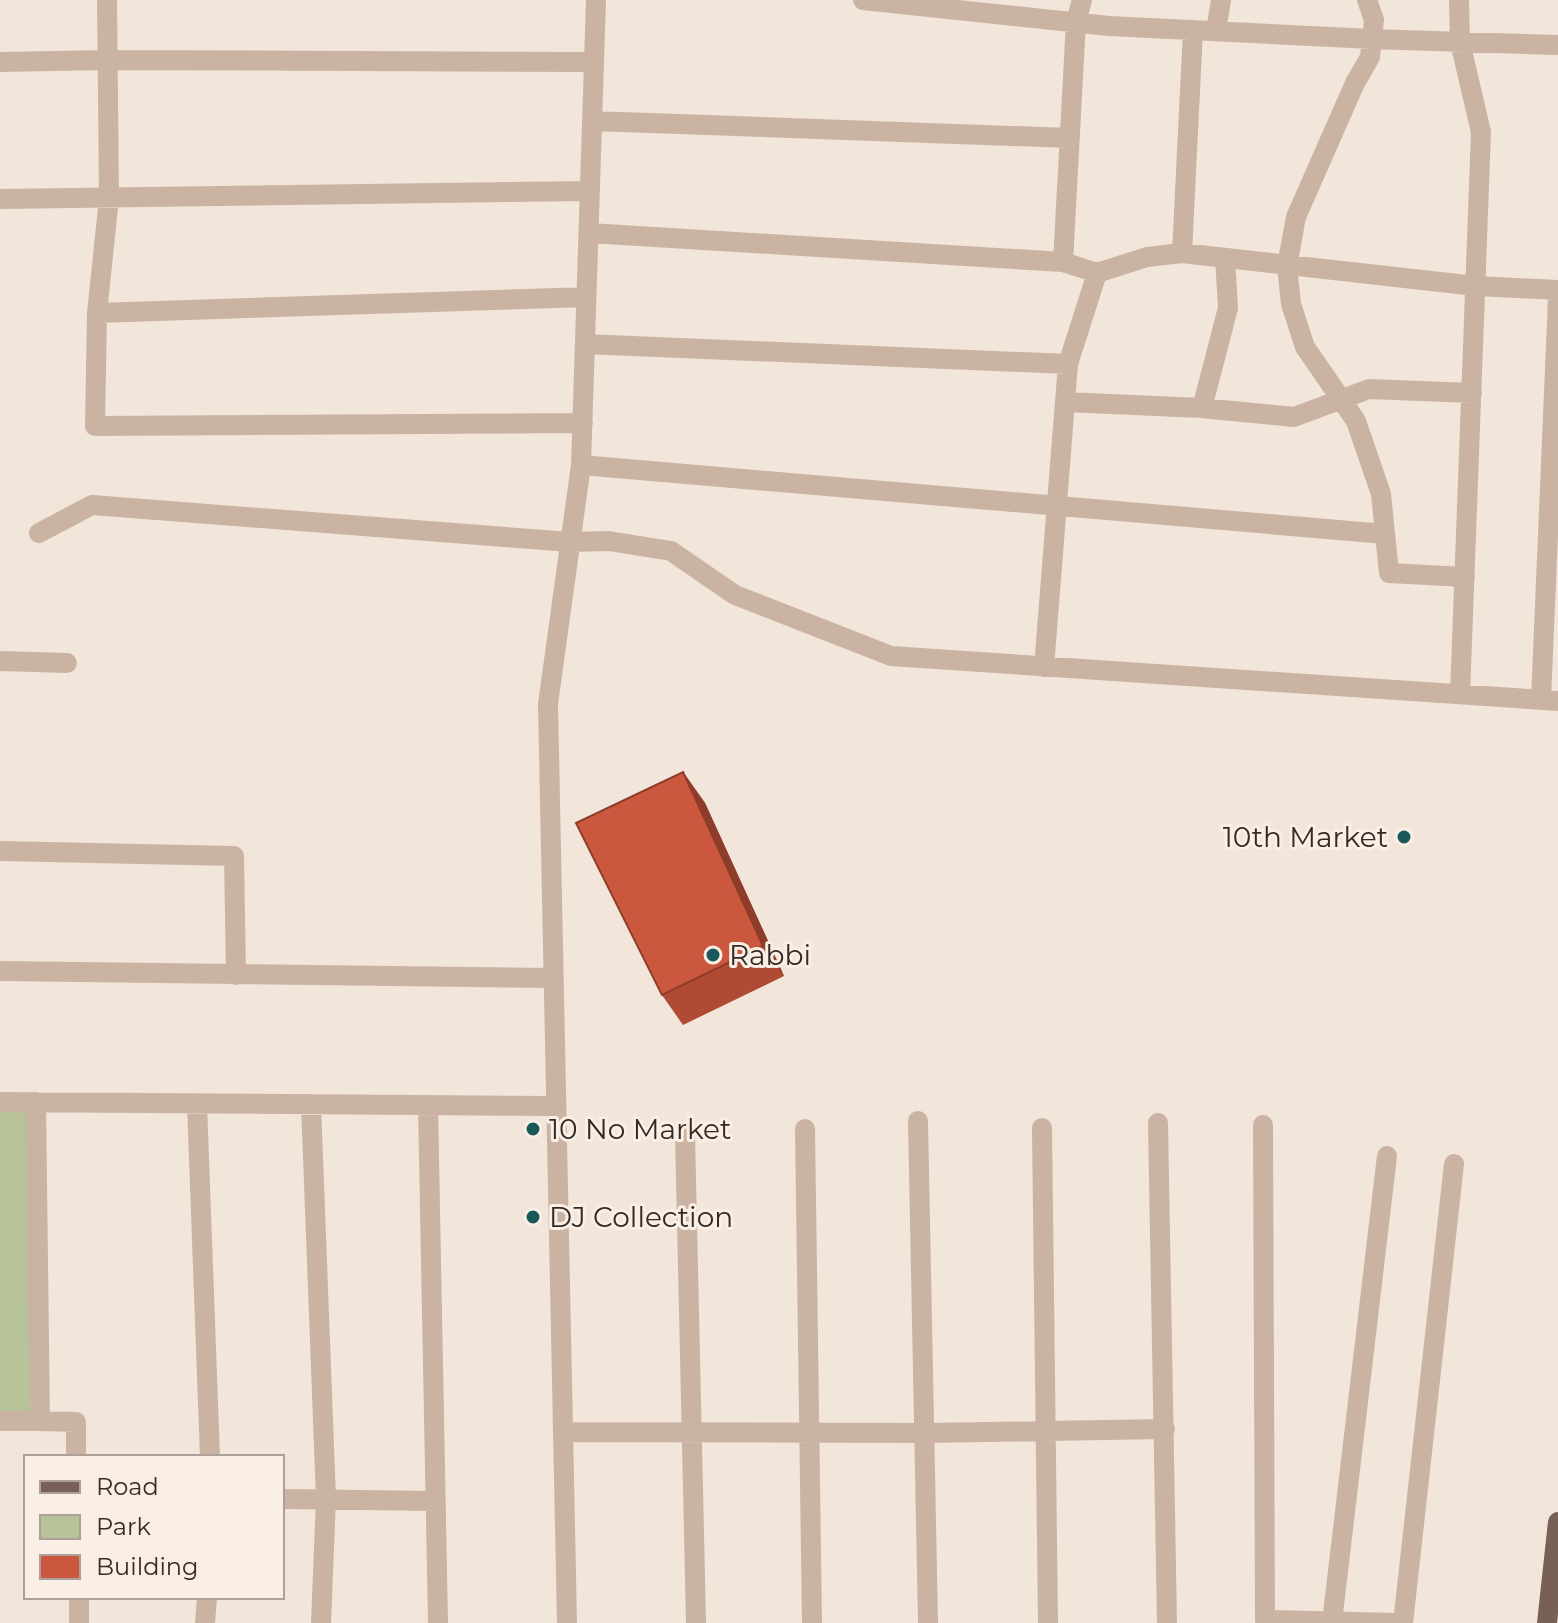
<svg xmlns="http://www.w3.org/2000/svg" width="1558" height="1623" viewBox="0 0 1558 1623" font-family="Montserrat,sans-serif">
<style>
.green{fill:#b7c298}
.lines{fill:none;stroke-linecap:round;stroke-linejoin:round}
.minor{stroke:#cbb3a4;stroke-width:20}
.major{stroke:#796057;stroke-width:20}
.wall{fill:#af4b35}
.shaded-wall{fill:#8e3d2b}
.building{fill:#cb573e;stroke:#8e3d2b;stroke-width:2}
.poi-dot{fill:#1a5959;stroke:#faefe5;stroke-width:3}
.labels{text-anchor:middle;stroke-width:6;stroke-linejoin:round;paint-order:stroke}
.poi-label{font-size:28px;fill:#362a26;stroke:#faefe5;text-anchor:start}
</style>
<rect width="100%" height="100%" fill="#f2e5d9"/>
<path class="green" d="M0,1102H36L40,1421H0Z"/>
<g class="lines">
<path class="minor" d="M107,0L109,198L97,313L95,426L583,423
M863,0L1109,26L1372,39L1558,45
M1367,0L1374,20L1370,57L1355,83L1296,217L1287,266L1291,304L1305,347L1356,421L1381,494L1389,573L1465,577
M1459,0L1460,42L1481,132L1460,695
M1216,31L1221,0
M0,62L109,60L594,62
M593,121L1070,138
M0,199L590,191
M589,233L1063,262L1097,273L1147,257L1182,253L1476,286L1558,290
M1182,253L1193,30
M1063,262L1076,22L1082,0
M97,313L586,297
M585,344L1068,364
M1065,402L1202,408L1228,308L1225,258
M1202,408L1294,417L1369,389L1472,393
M581,465L1385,534
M39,533L92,505L570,542L609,541L671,551L735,595L891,656L1558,701
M0,661L67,663
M1044,667L1068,364L1097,273
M1541,700L1558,298
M0,851L234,856L236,975
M0,971L552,978
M0,1102L555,1106
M36,1102L40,1421L76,1422V1457
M197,1104L210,1457
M311,1104L326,1499L321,1623
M428,1105L438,1623
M918,1121L928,1623
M1158,1123L1167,1623
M1263,1125L1265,1620L1396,1623
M1042,1128L1048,1623
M805,1129L812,1623
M685,1134L696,1623
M0,1421H40
M563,1432L924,1433L1165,1429
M282,1499L436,1501
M79,1597V1623
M1332,1622L1387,1156
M205,1623L207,1597
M567,1623L548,704L581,465L596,0
M1403,1623L1454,1164"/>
<path class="major" d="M1547,1623L1558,1522"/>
</g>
<path class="wall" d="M683,772L705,803L784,976L683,1025L662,995Z"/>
<path class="shaded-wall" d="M683,772L705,803L784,976L763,946Z"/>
<path class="building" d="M683,772L763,946L662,995L576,823Z"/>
<g class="poi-dot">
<circle cx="1404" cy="837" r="8"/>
<circle cx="713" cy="955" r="8"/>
<circle cx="533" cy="1129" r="8"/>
<circle cx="533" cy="1217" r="8"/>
</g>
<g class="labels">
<g class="poi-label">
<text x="1388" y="847" text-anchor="end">10th Market</text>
<text x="729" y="965">Rabbi</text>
<text x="549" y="1139">10 No Market</text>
<text x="549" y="1227">DJ Collection</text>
</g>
</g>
<rect x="24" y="1455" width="260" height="144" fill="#faefe5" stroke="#aca099" stroke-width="2"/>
<rect x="40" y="1481" width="40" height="12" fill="#796057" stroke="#aca099" stroke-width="2"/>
<text x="96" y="1495" font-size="24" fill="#362a26">Road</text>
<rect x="40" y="1515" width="40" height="24" fill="#b7c298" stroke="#aca099" stroke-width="2"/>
<text x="96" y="1535" font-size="24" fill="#362a26">Park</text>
<rect x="40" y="1555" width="40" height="24" fill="#cb573e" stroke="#aca099" stroke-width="2"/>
<text x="96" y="1575" font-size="24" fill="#362a26">Building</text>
</svg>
